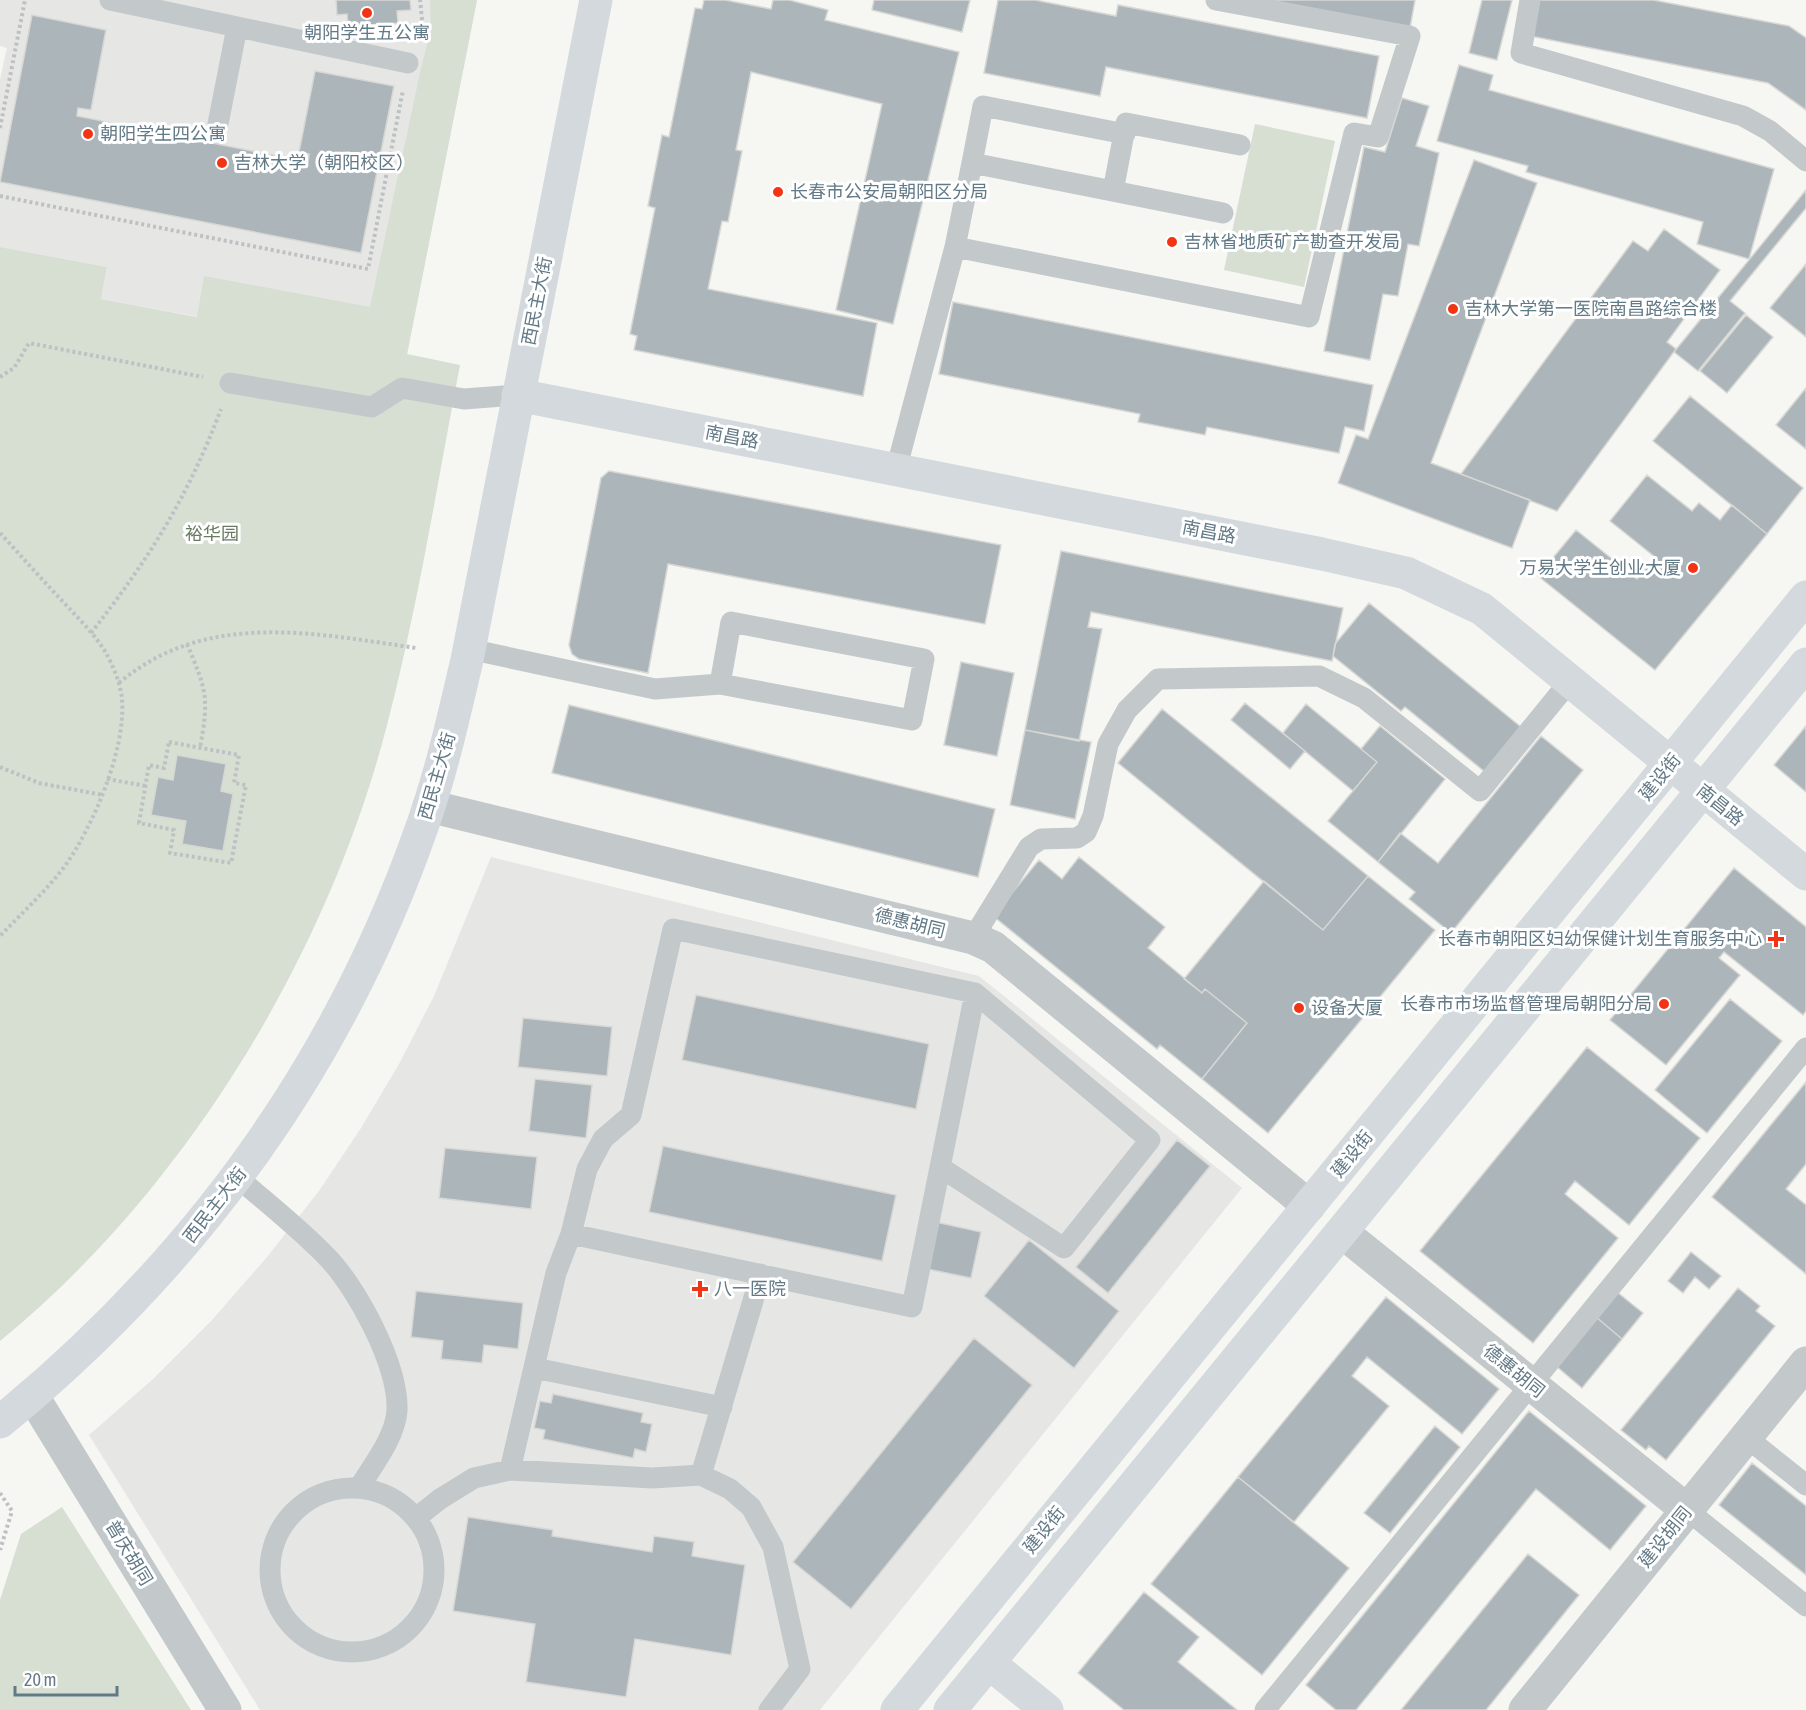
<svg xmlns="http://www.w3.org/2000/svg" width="1806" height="1710" viewBox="0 0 1806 1710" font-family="'Asap Condensed','Noto Sans SC',sans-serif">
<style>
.built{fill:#e6e7e5}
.green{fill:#d7ded2}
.building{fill:#abb5ba;stroke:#d7d7d4;stroke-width:1.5}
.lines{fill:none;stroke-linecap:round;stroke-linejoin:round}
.path{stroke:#bec1c3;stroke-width:4;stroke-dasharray:3 3;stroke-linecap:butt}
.lane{stroke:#c3c8cb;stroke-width:21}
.street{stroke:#c3c8cb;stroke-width:33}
.secondary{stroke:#d3d9dd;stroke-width:33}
.poi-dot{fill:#f23415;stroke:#fff;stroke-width:2}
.labels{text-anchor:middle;stroke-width:6;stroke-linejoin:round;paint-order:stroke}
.poi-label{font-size:18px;fill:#627986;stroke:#fff;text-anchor:start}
.street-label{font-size:18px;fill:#627986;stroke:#fff}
.park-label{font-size:18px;fill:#697c61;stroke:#fff}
</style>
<rect width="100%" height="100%" fill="#f6f6f2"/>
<path class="built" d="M0,0H477L407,355L101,299L107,267L0,247V79L7,48L0,46Z
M491,857L979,976L1242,1188L820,1710H260L89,1435L153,1379L212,1320L267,1257L319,1191L361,1128L399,1064L434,996Z"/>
<path class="green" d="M430,0H477L407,354L460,365C437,485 418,606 387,725C328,955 185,1190 0,1341V247L107,267L101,299L197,317L204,276L370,307L421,68L431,30Z
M1255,124L1335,141L1304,287L1224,270Z
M62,1507L191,1710H0V1600L21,1534Z"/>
<path class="building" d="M336,0H410L411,10L397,11L398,23L348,27L347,14L337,15Z
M704,0H725L771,9L773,0H789L828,10L825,20L959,52L893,324L836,310L882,104L751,72L736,150L742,151L728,222L722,221L708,289L877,323L863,396L634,350L637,336L630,334L655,208L648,206L662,135L669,137L695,8L702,9Z
M874,0H970L962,32L872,10Z
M998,0H1035L1116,16L1118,5L1379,56L1367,118L1106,67L1100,96L984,73Z
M1262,0H1415L1410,28Z
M1482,0H1512L1497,60L1469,53Z
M1532,0H1653L1789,26L1806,38V110L1768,83L1525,35Z
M32,15L106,30L91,110L78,108L77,116L308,162L309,154L299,152L315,71L394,86L361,253L0,182Z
M1459,65L1493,75L1489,90L1774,169L1749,259L1697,244L1703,222L1526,172L1528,166L1437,141Z
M1402,98L1429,106L1416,146L1439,153L1419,246L1408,244L1398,296L1383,294L1370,360L1324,351L1364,147L1385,152Z
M1474,160L1537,183L1431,463L1530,500L1512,548L1338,483L1356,435L1368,439Z
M1806,190V208L1730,301L1745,313L1698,371L1674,352Z
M1664,229L1720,270L1667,342L1676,349L1557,511L1461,474L1633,241L1648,251Z
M1806,264V337L1770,308Z
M953,302L1373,385L1364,431L1345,427L1339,453L1207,427L1205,435L1138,422L1140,414L939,374Z
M1746,315L1773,337L1727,393L1700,371Z
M1806,388V449L1776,425Z
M1690,396L1803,488L1767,534L1653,441Z
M609,471L1001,545L985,624L668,564L648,673L579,659L572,654L569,645L601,478Z
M1647,475L1692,511L1699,503L1720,520L1732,505L1767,534L1655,670L1538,576L1576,530L1637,579L1655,557L1610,521Z
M1061,551L1343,608L1332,661L1091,612L1088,627L1102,629L1079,741L1025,730Z
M1369,603L1521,727L1485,772L1405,707L1401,711L1333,656L1335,644Z
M961,662L1014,673L997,756L944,745Z
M1245,703L1305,751L1290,769L1231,720Z
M1306,704L1377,762L1353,791L1283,733Z
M569,705L995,809L978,877L552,773Z
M1162,709L1368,876L1323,930L1118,763Z
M1380,726L1445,779L1378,862L1328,821L1377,762L1361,749Z
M1806,726V792L1774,765Z
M1025,730L1091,742L1075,819L1010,805Z
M1541,736L1583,770L1451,933L1409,899L1415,892L1378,862L1400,833L1438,863Z
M177,755L226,764L221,791L233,794L223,851L182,844L186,821L151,815L158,777L173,780Z
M1079,857L1165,927L1148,948L1202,993L1205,989L1247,1023L1202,1079L1160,1045L1157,1049L993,916L1039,860L1062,879Z
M1734,868L1806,927V1011L1803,1015L1724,952L1719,958L1740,975L1666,1065L1610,1020Z
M1368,876L1435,930L1268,1133L1202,1079L1247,1023L1205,989L1202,993L1184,979L1264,881L1323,930Z
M696,995L929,1044L916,1109L682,1060Z
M1730,999L1782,1041L1707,1133L1655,1090Z
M523,1018L612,1027L607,1076L518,1067Z
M1587,1047L1700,1138L1629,1225L1575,1181L1565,1194L1618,1238L1533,1343L1420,1251Z
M535,1079L592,1085L586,1138L529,1131Z
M1806,1082V1164L1786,1189L1806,1205V1274L1712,1197Z
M1177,1140L1210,1166L1108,1293L1076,1267Z
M663,1146L896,1195L882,1261L649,1212Z
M445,1148L537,1157L531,1209L439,1198Z
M936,1222L981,1232L971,1278L927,1269Z
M1029,1240L1119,1311L1074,1368L984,1296Z
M1691,1252L1721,1276L1709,1289L1695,1277L1683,1293L1668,1281Z
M1738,1288L1760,1306L1756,1311L1775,1326L1666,1460L1649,1446L1646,1450L1621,1430Z
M416,1291L523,1303L518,1349L484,1345L482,1363L441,1359L443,1341L411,1337Z
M1617,1292L1643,1313L1622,1339L1596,1317Z
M1386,1297L1499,1389L1462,1434L1367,1357L1352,1376L1389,1406L1294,1522L1238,1477Z
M1596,1317L1622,1339L1582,1388L1556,1366Z
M974,1338L1032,1385L851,1609L793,1562Z
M553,1394L643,1413L641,1422L652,1424L646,1452L635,1449L633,1458L543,1439L545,1430L534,1428L540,1401L551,1403Z
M1529,1411L1646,1506L1610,1550L1536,1489L1356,1710H1336L1306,1685Z
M1435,1426L1460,1447L1390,1533L1364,1513Z
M1752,1463L1806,1506V1575L1719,1505Z
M1238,1477L1349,1568L1262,1675L1151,1584Z
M468,1517L553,1530L552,1536L652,1552L654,1536L694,1542L692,1556L745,1565L731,1655L635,1639L626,1697L526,1682L535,1624L453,1611Z
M1528,1554L1579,1595L1486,1710H1401Z
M1144,1592L1199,1637L1178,1662L1237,1710H1124L1078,1673Z"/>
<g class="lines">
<path class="path" d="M419,37L423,29L420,0
M0,128L25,0
M0,196L368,269L403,90
M0,377L14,368L29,343L203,377
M0,533C23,558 45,583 68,607C81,621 96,636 106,653C113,666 121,684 122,700C126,750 93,826 65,866C46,891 22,913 0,936
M91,633C149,559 188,497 221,409
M187,644C207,691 209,698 200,748
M119,683C205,610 314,633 416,648
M169,742L239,755L234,783L246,785L231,863L170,853L174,830L139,823L149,765L164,768Z
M0,767L39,783L103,795
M107,779L146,786
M0,1493L12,1511L0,1550"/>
<path class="lane" d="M110,0L408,63
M1216,0L1410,36L1378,137L1354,133L1309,317L955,247L972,163L1223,213
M1530,0L1521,53L1743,116L1770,131L1806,161
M218,124L237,27
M972,163L983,106L1125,134
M1113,191L1126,123L1240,145
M230,383L372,407L402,388L464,399L518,395
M896,470L955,247
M731,622L924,659L912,720L720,684Z
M469,649L655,689L720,684
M973,938L1029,847L1041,839L1077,838L1086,832L1093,816L1108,744L1127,710L1158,679L1319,676L1364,698L1480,791L1570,681
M237,1177C267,1203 299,1228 326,1256C357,1287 399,1366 397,1411C395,1438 372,1466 359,1488
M571,1234L912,1307L975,993
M535,1368L722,1407
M1746,1437L1806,1485
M510,1470L556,1273L571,1234L587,1169L603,1139L631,1115L673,929L975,993L1150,1140L1064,1248L940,1167
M701,1475L761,1274
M270 1570a82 82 0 1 1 164 0a82 82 0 1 1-164 0Z
M1687,1510L1806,1606
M416,1518L440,1499L474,1478L510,1470L652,1478L701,1475L730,1489L751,1507L773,1547L800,1669L769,1710
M1265,1710L1806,1048"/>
<path class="street" d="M429,806L973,938L993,947L1309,1206
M1342,1232L1687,1510
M32,1395L225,1710
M1525,1710L1806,1363"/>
<path class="secondary" d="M518,395L1322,554L1406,573L1482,609L1806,874
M0,1422C196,1262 340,1063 423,824C442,770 454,715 467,660L596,0
M989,1663L1047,1710
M897,1710L1806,597
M950,1710L1806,664"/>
</g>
<g class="poi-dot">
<circle cx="367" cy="13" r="6"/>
<circle cx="88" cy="134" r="6"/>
<circle cx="222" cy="163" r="6"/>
<circle cx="778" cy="192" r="6"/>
<circle cx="1172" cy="242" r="6"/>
<circle cx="1453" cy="309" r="6"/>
<circle cx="1693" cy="568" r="6"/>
<path d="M1773 930h6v6h6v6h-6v6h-6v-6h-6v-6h6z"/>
<circle cx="1664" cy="1004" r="6"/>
<circle cx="1299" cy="1008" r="6"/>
<path d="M697 1280h6v6h6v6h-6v6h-6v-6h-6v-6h6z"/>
</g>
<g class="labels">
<g class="poi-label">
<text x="367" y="39" text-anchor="middle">朝阳学生五公寓</text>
<text x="100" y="140">朝阳学生四公寓</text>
<text x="234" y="169">吉林大学（朝阳校区）</text>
<text x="790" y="198">长春市公安局朝阳区分局</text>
<text x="1184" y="248">吉林省地质矿产勘查开发局</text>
<text x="1465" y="315">吉林大学第一医院南昌路综合楼</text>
<text x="1681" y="574" text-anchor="end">万易大学生创业大厦</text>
<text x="1762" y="945" text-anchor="end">长春市朝阳区妇幼保健计划生育服务中心</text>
<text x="1652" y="1010" text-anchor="end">长春市市场监督管理局朝阳分局</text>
<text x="1311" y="1014">设备大厦</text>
<text x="714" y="1295">八一医院</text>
</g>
<g class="street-label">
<text transform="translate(537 301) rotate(-79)" y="6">西民主大街</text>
<text transform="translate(732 437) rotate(11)" y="6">南昌路</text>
<text transform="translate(1209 532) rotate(11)" y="6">南昌路</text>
<text transform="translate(437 776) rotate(-74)" y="6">西民主大街</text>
<text transform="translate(1660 777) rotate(-51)" y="6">建设街</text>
<text transform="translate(1720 805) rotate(39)" y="6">南昌路</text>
<text transform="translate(910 923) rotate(14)" y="6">德惠胡同</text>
<text transform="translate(1352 1154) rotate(-51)" y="6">建设街</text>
<text transform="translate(215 1205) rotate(-52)" y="6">西民主大街</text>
<text transform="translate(1514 1371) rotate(39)" y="6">德惠胡同</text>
<text transform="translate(1044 1530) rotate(-51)" y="6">建设街</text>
<text transform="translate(1665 1537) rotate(-51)" y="6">建设胡同</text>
<text transform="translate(129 1553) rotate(59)" y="6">普庆胡同</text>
</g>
<g class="park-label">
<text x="212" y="540">裕华园</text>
</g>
</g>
<path d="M15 1686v9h102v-9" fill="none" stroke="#627986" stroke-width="3"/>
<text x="24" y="1686" font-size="18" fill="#627986" stroke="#ffffff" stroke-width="4.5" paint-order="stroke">20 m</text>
</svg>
